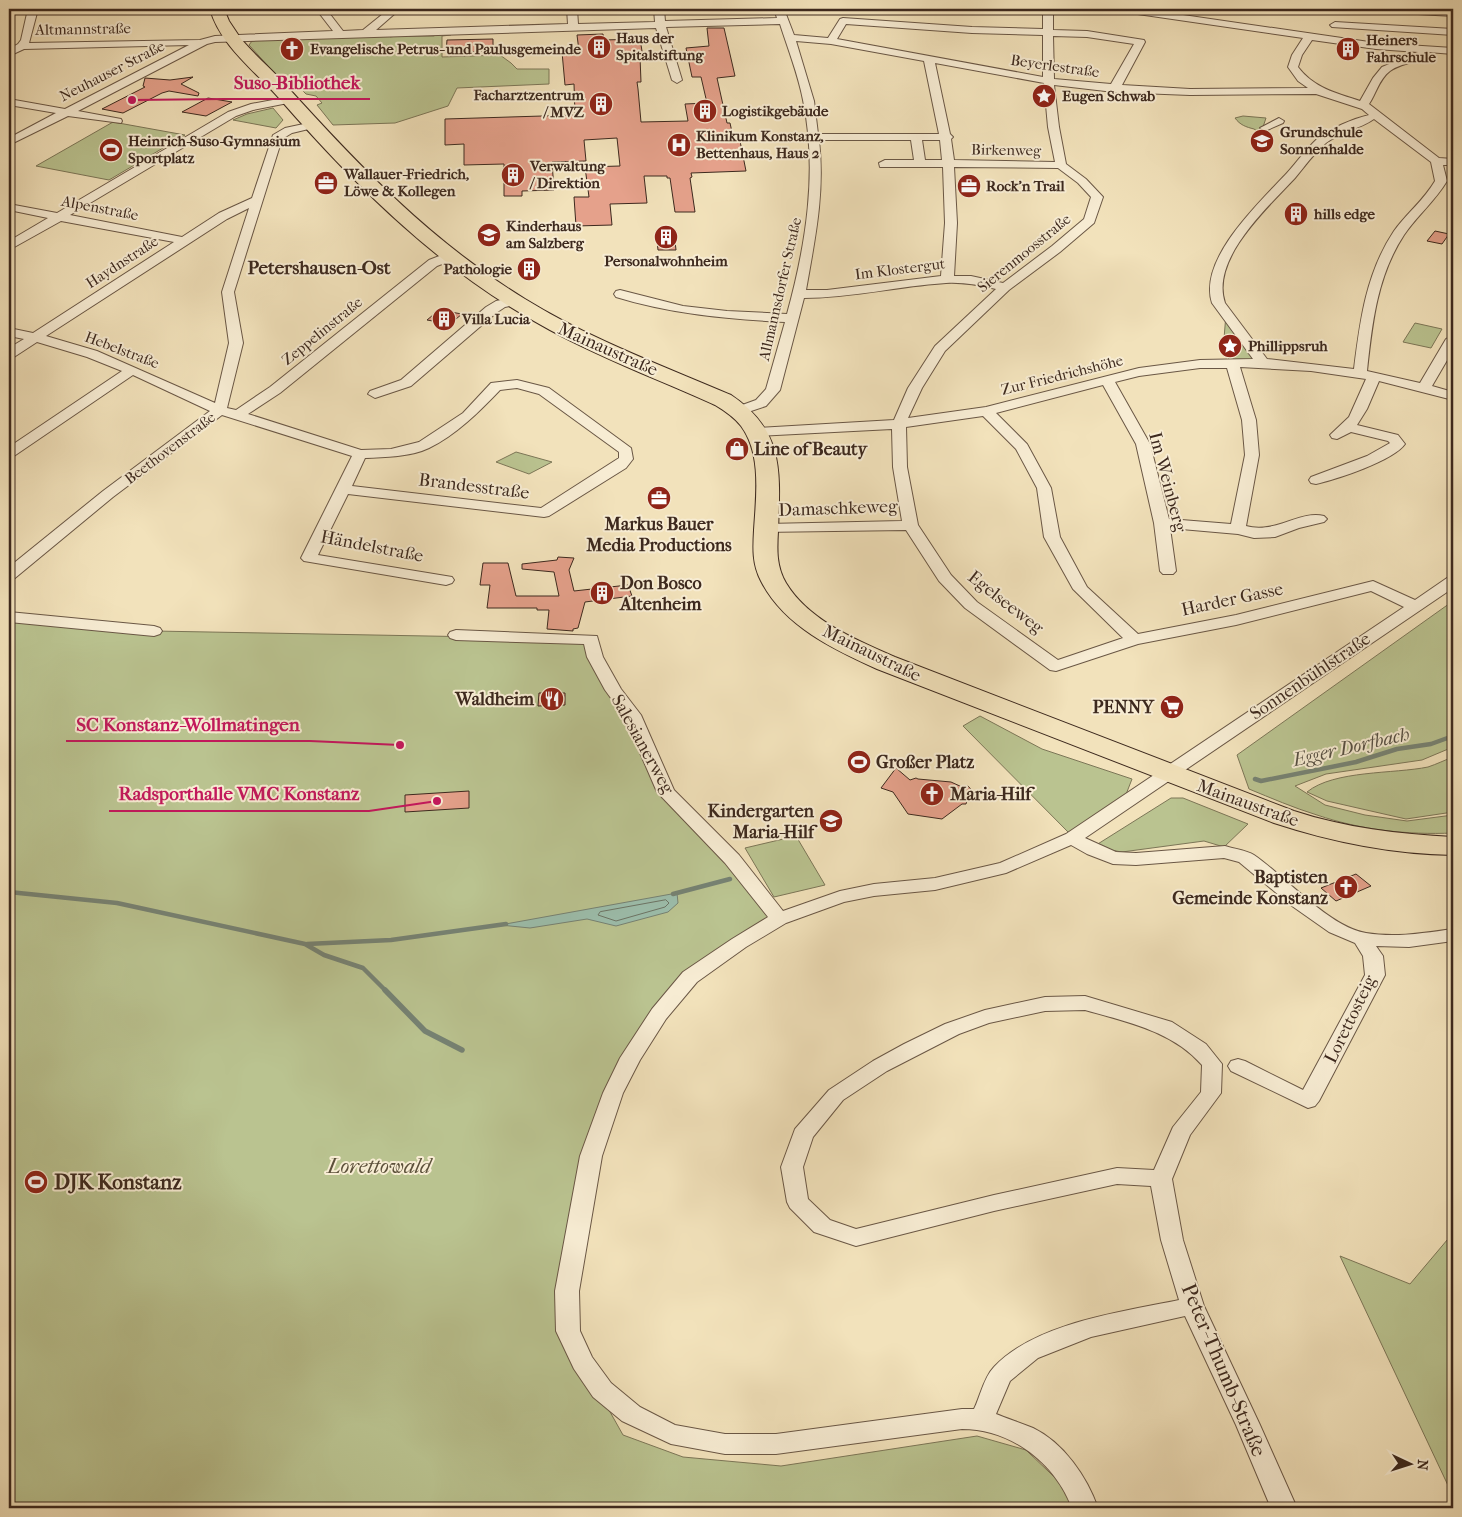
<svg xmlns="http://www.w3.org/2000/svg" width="1462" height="1517" viewBox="0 0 1462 1517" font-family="'IM FELL French Canon',serif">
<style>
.green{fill:#bac390;stroke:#7c7657}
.water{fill:#9cbeac;stroke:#768273}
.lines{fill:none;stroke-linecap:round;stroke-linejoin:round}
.shore{stroke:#6c7465;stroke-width:1}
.stream-far1{stroke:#768273;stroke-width:4.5}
.stream{stroke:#768273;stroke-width:5.5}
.building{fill:#e5a18b;stroke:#3d291e}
.street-casing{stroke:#6a5745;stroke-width:2}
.primary-casing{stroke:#3d291e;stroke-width:2}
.street{fill:#f7ecd3;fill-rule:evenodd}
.primary{fill:#f2e2bb;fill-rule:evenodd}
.labels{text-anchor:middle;stroke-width:4;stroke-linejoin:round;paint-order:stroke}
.far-street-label{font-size:15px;fill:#3d291e;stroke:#f7ecd3}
.far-poi-label{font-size:15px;font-weight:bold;fill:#3d291e;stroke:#f7ecd3;text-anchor:start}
.street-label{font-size:18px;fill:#3d291e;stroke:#f7ecd3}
.poi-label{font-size:18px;font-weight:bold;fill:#3d291e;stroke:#f7ecd3;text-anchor:start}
.far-district-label{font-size:19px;font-weight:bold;fill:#3d291e;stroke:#f7ecd3}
.water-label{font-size:19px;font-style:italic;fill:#554e42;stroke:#f7ecd3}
.near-park-label{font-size:21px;font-style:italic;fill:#5c503a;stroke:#f7ecd3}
.near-poi-label{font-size:21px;font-weight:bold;fill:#3d291e;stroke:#f7ecd3;text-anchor:start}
.near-street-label{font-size:21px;fill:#3d291e;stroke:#f7ecd3}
.leader{fill:none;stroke:#c2185b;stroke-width:2}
.callout-dot{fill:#c2185b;stroke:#f7ecd3;stroke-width:2}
.callout-label{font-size:19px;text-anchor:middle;font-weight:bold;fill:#c2185b;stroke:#f7ecd3;stroke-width:4;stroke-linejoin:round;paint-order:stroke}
</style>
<rect width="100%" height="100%" fill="#f2e2bb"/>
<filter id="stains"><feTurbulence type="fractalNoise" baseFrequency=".004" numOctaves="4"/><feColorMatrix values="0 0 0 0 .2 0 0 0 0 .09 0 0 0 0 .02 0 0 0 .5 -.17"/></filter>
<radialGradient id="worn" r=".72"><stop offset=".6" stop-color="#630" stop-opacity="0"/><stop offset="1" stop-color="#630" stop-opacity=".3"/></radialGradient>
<path class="green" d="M438,33H451V35L442,36V57L500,55L511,63L517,69H549V84L457,88L448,106L395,123L333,125L317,105L322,103L316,96L306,94L298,86L278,77L249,45L252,41L260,39L389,35L390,37L408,34L409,36H434Z
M273,108L283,120L276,128L233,120L247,114Z
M1243,116L1266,118L1262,130L1257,131L1254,129C1246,127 1240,125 1235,118Z
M113,122L185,135L109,180L36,166Z
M1226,314L1261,363H1232L1223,351Z
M1415,323L1442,329L1431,348L1403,342Z
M516,452L552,462L529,474L496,462Z
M1453,601V747L1422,760L1326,774L1295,786L1325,805L1365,815L1407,821L1453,815V833C1407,835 1361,830 1317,815C1294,808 1271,798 1249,789L1237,755Z
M9,620L154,631L591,639L666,792L779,919L690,977L613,1093L573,1263L582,1362L623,1435L683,1457L781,1466L977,1436L1026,1450L1071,1493L1074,1508H9Z
M980,716L1042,749L1132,779L1125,797L1070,834L963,726Z
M1453,757V812L1406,819L1327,801L1307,792C1334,770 1394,774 1428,767C1437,764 1445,760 1453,757Z
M1171,798H1183L1248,824L1224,847L1204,841L1122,852L1093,847Z
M796,836L825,885L774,897L745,848Z
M1453,1233V1496L1340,1256L1410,1284Z"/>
<path class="water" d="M677,893L678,903L668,912L616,926L587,919L530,928L500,925Z"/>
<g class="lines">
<path class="shore" d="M666,900L669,903L665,907L616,921L598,915L600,912Z"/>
<path class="stream-far1" d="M1255,779L1261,781L1356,762L1397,749L1431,744L1453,736
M9,892L117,903L305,944L324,955L363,968L386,991
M673,894L730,879
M307,944L391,940L506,924"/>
<path class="stream" d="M385,990L425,1031L462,1050"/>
</g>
<path class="building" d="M707,28H724L735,76L717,78L727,123H730L734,141H740L746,171L691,173L692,177L690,178L695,212H675L670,178H667V176H644L647,203L610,204L612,225L576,226L574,197H589L585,167L620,166L617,138L584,140L586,161L552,162L554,190L522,191V196H504V164L464,165V144L445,145V119L575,115L574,84L565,85L562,52L579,51L577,35L603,34L604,40L640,39L643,57H640L641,82H637L638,89L641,122L688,121L685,104L707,103L701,77H692L686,48L709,46Z
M493,39V51L446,53L447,40Z
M193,77L181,84L199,93L198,96L169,91L162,93L123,113L102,109L145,87L143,86L145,78L170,80Z
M208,98L232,102L206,116L182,112Z
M1435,231L1449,234L1442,244L1427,241Z
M656,232H674L676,250H658Z
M439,310L462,314L450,324L427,320Z
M558,557L574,558L569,570L574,591L628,585L632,596L585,602L578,628L573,629V631L547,629L549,610H537V608H487L490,585H480L483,563H508L516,596H559L554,572L522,569V564L557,560Z
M539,693H565V705L538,706Z
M896,768L910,780L916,778L918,779L951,782L962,787L968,786L976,795L968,797L966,804H962L942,819L908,814L893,792L881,788Z
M469,791V808L405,812V795Z
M1356,874L1371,886L1336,901L1321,888Z"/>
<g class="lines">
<g class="street-casing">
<path id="street" d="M28,9H38L29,43L200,40L215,36L333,31L316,9H326L343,31L363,30L389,9H400L376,30L568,24L567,9H577L578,24L655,22L654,9H664L665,21L777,18L774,9H784L794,35L828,38L840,19L843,18L972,27L1043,29V9H1053V30L1087,31L1144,40L1145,42L1122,85L1190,89L1308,88L1298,81L1288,67L1292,55L1303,38L1124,12L1119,9H1142L1376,43L1453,48V54L1428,52C1418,64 1402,62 1390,71C1379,79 1376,94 1369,104L1439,158L1453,159V165H1443L1447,181C1435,201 1417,216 1404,235C1377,276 1372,324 1367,371L1420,383L1446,339L1453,335V350L1432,386L1453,392V400L1379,381L1367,409L1357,425L1398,435L1405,444C1393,461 1337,479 1316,484L1311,483L1309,480L1311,477L1367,456L1390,443L1388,441L1351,432L1337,439L1332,438L1330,435L1349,417L1366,379L1311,371L1240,367L1256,420L1259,455L1246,526C1276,534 1300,510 1324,516L1327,519L1324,522L1299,528L1275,537L1254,538L1238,534L1170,528L1176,571L1173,574H1163L1160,571L1154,523L1136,444L1103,385L996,413L1027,444L1051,488L1060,537L1087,587L1138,634L1236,615L1373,581L1415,600L1447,578L1453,576V588L1085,838L1116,852L1136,853L1225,846C1234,849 1246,850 1254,855C1285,876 1329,927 1366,933C1395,938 1424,933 1453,929V941L1409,947L1376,946L1383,956L1385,975L1319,1101L1315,1106L1308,1108L1231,1071L1228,1066L1231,1061L1238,1059L1245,1061L1303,1090L1365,975L1363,956L1355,943L1329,932L1292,906L1239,862L1224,858L1136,865L1113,864L1087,854L1071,845L1006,873L935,890L874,896L844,902L786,923L746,947L697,982L666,1019L640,1060L623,1093L602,1156L579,1291L580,1331L592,1357L611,1383L640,1407L675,1425L725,1434H776L962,1409H974C980,1397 984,1377 994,1367C1035,1323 1121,1312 1179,1300L1161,1240L1151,1186L1117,1184L994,1211L856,1246L814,1232L790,1208L787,1202L781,1167L795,1129L829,1090L873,1061L904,1044L945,1024L985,1010L1045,997L1085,996L1172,1022L1206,1044L1222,1064L1221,1093L1190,1135L1172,1179L1183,1240L1204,1306L1260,1425L1297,1508H1271L1236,1425L1185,1316L1091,1337L1038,1358L1010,1381L996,1414C1008,1419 1021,1423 1033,1428C1064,1443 1087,1477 1098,1508H1072C1055,1463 1011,1429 962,1429L776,1454H725L671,1444L622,1421L593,1397L574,1369L556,1331L555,1291L580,1156L603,1093L620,1058L652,1009L683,972L732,939L768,917L725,863L657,792L624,716L605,690L587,657L584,644L456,640L450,638L448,635L450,632L456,630L597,636L603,657L621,689L641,715L674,790L739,855L783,911L840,891L874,884L935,878L1000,863L1066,834L1404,607L1371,591L1236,625L1138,644L1056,671L1050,670L965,608L939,581L906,530L762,532L759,529L762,526L767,524L902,521L893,467L892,429L758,436L753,435L751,432L753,429L758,428L894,420L908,388L935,346L996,289C979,285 963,282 946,283C899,286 852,298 804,298L780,390L766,406L739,415L732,411L734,408L756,400L766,389L785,322C727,319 671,314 616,297L614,294L616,291L620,290L683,306L727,311L787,314C806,245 818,171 803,100C798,74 788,49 780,24L666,27L682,80L677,83L672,80L656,28L215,42L207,44L78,111L121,119L122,121L121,123L68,116L9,145V138L56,113L9,105V99L65,109L189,45L24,49L9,56V49L18,44L21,40ZM846,24L972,33L1043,35V77L837,39ZM1053,36L1087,37L1134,44L1111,84L1054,79ZM1312,40L1376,49L1418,52L1382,67L1373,78L1360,101C1336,93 1314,88 1298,67L1302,55ZM796,41L831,44L924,61L939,134H818L814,101ZM935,63L1044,83L1048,127L1055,162L954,160L951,139L953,137L950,134ZM1054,85L1114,92L1190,95L1316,94L1362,109L1369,115C1352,119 1331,128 1317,139C1306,149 1297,162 1287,173C1259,203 1198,259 1212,303L1253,359L1200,360L1139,368L986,407L908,418L922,388L945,351L1009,290L1060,252L1094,223L1103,197L1086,179L1066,164L1059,127ZM1374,119L1431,162L1435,181C1424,200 1407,213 1394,231C1366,273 1360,321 1354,369L1267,359L1225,303C1210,259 1268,207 1295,178C1305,166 1314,153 1326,143C1340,132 1360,129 1374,119ZM819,140H911L914,160H885L879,163L880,167H943L945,223L941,276L827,290H806C815,239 825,193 819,140ZM922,140H940L942,160H925ZM954,167L1058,168L1078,183L1091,197L1084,219L1052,246L1003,283L971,276H954L957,223ZM1200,368H1227L1242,420L1245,455L1231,524L1169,519L1150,444L1115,382L1139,376ZM983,416L1016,449L1037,488L1044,537L1073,589L1123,638L1058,660L977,602L951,575L918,525L907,467L906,427ZM1085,1010C1127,1022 1172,1031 1202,1065L1201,1092L1173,1127L1154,1170L1117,1168L994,1195L856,1229L830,1220L808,1199L803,1167L813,1137L843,1100L887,1071L959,1034L989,1023L1045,1011Z
M1378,9L1453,10V16L1383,12Z
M1335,22L1453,29V35L1332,27L1330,25Z
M289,97L294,100L293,102L253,110L236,116L70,215L182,237L219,213L252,198L273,135L285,128L313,122L317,123L318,125L317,127L292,133L282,139L234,292L243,343L227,408L236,410L270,387L429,260L447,253H455L457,256L455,259L437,266L280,393L248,414L361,450L391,449L419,442L463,413L491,383L517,380L549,388L631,448L633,459L626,468L549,516L544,517L348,494L318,555L452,577L454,580L452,583L446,585L304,561L301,558L352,456L222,415L113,497L15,578L9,580V567L103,491L210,411L133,375L14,456L9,457V447L122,371L87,357L37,342L14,357L9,358V348L24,339L9,336V328L33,333L174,242L61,221L9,250V241L48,218L9,210V204L57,213L228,112L251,104ZM249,208L222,292L229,343L215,403L97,351L46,336L227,219ZM517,388L539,394L619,452V458L541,508L352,486L365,458C386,457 410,457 429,448C456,435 480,411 500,390Z
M1279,118L1284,121L1283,123L1265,131L1260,128Z
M514,297L519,298L520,301L519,304L505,307L496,313L411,386L375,398L368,394L370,391L401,380L486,307L496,301Z
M9,612L154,626L160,628L162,631L160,634L154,636L9,622Z"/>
</g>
<g class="primary-casing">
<path id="primary" d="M210,9H224L229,21L241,39C254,54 269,67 283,82C356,163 431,242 525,299C590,339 661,365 731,395C785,431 780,473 778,531C777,549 776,566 786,583C809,621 857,640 895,657L1294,811C1346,828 1398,834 1453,837V855C1392,854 1332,842 1274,823L877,669C833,649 784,626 761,581C752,564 753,548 754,530C756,497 762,454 741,426C734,417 725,411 715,405C660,380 603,359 550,330C443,273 357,188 278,97C254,70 220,45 210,9Z"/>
</g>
<use href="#street" class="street"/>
<use href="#primary" class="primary"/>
</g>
<defs>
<g id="building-disc" transform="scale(1.25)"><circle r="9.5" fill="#8f2418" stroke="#f7ecd3"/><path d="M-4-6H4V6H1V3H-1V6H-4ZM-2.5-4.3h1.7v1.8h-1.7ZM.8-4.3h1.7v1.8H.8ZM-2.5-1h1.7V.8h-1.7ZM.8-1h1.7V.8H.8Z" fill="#fff"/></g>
<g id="church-disc" transform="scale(1.25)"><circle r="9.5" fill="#8f2418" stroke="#f7ecd3"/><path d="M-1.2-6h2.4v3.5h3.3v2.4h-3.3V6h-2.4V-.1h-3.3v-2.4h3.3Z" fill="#fff"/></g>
<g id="sight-disc" transform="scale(1.25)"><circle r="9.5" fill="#8f2418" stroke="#f7ecd3"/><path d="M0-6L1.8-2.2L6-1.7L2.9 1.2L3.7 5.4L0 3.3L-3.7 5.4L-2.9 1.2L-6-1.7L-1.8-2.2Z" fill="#fff"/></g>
<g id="school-disc" transform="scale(1.25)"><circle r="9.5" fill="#8f2418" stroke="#f7ecd3"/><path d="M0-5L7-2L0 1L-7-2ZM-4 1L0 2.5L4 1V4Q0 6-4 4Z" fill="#fff"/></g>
<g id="hospital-disc" transform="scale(1.25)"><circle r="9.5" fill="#8f2418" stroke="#f7ecd3"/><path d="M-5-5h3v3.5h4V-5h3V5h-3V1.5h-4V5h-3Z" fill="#fff"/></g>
<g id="stadium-disc" transform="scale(1.25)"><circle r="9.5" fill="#8f2418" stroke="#f7ecd3"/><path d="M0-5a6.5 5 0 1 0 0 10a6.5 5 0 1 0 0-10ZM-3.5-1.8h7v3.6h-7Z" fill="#fff"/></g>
<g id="office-disc" transform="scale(1.25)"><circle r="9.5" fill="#8f2418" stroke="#f7ecd3"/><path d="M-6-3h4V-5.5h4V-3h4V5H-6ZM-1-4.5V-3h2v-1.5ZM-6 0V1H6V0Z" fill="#fff"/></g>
<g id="shop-disc" transform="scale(1.25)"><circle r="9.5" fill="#8f2418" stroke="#f7ecd3"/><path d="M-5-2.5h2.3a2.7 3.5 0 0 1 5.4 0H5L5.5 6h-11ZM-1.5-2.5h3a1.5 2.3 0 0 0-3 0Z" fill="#fff"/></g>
<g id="restaurant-disc" transform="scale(1.25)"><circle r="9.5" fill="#8f2418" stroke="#f7ecd3"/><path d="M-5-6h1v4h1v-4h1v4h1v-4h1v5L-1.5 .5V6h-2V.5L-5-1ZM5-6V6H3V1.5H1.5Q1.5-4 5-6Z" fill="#fff"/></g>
<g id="supermarket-disc" transform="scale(1.25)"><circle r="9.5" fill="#8f2418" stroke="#f7ecd3"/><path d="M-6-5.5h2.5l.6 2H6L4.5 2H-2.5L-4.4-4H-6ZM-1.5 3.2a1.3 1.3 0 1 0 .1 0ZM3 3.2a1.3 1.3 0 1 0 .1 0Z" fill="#fff"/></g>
</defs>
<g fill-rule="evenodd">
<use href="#building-disc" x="599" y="47"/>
<use href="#church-disc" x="292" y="49"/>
<use href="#building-disc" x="1348" y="49"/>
<use href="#sight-disc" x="1044" y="96"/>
<use href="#building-disc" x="601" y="104"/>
<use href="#building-disc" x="705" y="111"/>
<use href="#school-disc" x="1262" y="141"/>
<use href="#hospital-disc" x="679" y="145"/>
<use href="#stadium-disc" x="111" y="150"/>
<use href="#building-disc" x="513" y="175"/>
<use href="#office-disc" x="326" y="183"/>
<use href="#office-disc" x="969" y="186"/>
<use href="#building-disc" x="1296" y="214"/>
<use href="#school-disc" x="489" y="235"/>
<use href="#building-disc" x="666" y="237"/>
<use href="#building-disc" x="529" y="269"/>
<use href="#building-disc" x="444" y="319"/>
<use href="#sight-disc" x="1230" y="346"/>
<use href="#shop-disc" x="737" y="449"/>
<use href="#office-disc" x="659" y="498"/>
<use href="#building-disc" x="602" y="593"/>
<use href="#restaurant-disc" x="552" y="699"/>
<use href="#supermarket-disc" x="1172" y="707"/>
<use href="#stadium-disc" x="859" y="762"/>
<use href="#church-disc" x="932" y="794"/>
<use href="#school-disc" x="831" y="821"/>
<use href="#church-disc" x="1346" y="887"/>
<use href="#stadium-disc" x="36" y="1182"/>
</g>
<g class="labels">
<g class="far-street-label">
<text transform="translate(83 29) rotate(-1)" y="5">Altmannstraße</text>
<text transform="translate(1055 66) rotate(8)" y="5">Beyerlestraße</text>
<text transform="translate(112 71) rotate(-27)" y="5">Neuhauser Straße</text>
<text transform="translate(1006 150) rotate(1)" y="5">Birkenweg</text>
<text transform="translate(100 208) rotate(11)" y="5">Alpenstraße</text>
<text transform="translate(1024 253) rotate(-39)" y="5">Sierenmoosstraße</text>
<text transform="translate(122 262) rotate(-33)" y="5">Haydnstraße</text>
<text transform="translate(900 269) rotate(-7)" y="5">Im Klostergut</text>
<text transform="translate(780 289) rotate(-77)" y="5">Allmannsdorfer Straße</text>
<text transform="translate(322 331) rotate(-39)" y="5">Zeppelinstraße</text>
<text transform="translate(122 350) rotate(21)" y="5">Hebelstraße</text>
<text transform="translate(1062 375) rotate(-14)" y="5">Zur Friedrichshöhe</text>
<text transform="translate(170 448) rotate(-37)" y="5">Beethovenstraße</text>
</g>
<g class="far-poi-label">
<text x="616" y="43">Haus der<tspan x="616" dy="17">Spitalstiftung</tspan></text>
<text x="1366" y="45">Heiners<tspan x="1366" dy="17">Fahrschule</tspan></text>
<text x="310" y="54">Evangelische Petrus- und Paulusgemeinde</text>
<text x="584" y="100" text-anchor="end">Facharztzentrum<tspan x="584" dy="17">/ MVZ</tspan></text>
<text x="1062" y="101">Eugen Schwab</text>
<text x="722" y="116">Logistikgebäude</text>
<text x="1280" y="137">Grundschule<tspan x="1280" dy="17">Sonnenhalde</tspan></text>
<text x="696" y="141">Klinikum Konstanz,<tspan x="696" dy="17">Bettenhaus, Haus 2</tspan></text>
<text x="128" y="146">Heinrich-Suso-Gymnasium<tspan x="128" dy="17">Sportplatz</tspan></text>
<text x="530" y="171">Verwaltung<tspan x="530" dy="17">/ Direktion</tspan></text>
<text x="344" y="179">Wallauer-Friedrich,<tspan x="344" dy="17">Löwe &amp; Kollegen</tspan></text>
<text x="986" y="191">Rock'n Trail</text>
<text x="1314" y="219">hills edge</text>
<text x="506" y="231">Kinderhaus<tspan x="506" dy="17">am Salzberg</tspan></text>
<text x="666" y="266" text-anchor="middle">Personalwohnheim</text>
<text x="512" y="274" text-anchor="end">Pathologie</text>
<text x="462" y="324">Villa Lucia</text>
<text x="1248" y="351">Phillippsruh</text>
</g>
<g class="street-label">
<text transform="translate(608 349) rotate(24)" y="6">Mainaustraße</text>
<text transform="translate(1168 482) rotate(75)" y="6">Im Weinberg</text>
<text transform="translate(474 486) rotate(7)" y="6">Brandesstraße</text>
<text transform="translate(838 508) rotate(-2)" y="6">Damaschkeweg</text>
<text transform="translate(372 546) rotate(11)" y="6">Händelstraße</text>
<text transform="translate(1232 599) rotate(-12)" y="6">Harder Gasse</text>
<text transform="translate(1006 602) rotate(38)" y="6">Egelseeweg</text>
<text transform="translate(872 653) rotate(26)" y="6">Mainaustraße</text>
<text transform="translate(1310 676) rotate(-34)" y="6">Sonnenbühlstraße</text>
<text transform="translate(643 744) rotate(61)" y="6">Salesianerweg</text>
<text transform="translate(1248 803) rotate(20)" y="6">Mainaustraße</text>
<text transform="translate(1350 1019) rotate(-64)" y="6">Lorettosteig</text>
</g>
<g class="poi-label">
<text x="754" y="455">Line of Beauty</text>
<text x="659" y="530" text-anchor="middle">Markus Bauer<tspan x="659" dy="21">Media Productions</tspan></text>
<text x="620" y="589">Don Bosco<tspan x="620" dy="21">Altenheim</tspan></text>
<text x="534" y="705" text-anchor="end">Waldheim</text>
<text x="1154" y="713" text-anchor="end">PENNY</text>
<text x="876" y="768">Großer Platz</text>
<text x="950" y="800">Maria-Hilf</text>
<text x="814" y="817" text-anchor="end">Kindergarten<tspan x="814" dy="21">Maria-Hilf</tspan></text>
<text x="1328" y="883" text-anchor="end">Baptisten<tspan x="1328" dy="21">Gemeinde Konstanz</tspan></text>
</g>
<g class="far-district-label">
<text x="319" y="274">Petershausen-Ost</text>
</g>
<g class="water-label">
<text transform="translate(1351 746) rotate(-13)" y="7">Egger Dorfbach</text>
</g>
<g class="near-park-label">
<text x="379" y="1173">Lorettowald</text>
</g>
<g class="near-poi-label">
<text x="54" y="1189">DJK Konstanz</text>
</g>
<g class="near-street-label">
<text transform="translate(1224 1370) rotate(67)" y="7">Peter-Thumb-Straße</text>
</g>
</g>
<path class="leader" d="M132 100L224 99H370M400 745L310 741H66M437 801L369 811H109"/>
<g class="callout-dot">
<circle cx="132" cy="100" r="5"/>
<circle cx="400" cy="745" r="5"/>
<circle cx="437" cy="801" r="5"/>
</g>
<g class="callout-label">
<text x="297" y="89">Suso-Bibliothek</text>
<text x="188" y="731">SC Konstanz-Wollmatingen</text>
<text x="239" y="800">Radsporthalle VMC Konstanz</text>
</g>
<rect width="1462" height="1517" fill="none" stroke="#f2e2bb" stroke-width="30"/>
<rect x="10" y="10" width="1442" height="1497" fill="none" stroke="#3d291e" stroke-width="2.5"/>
<rect x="15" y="15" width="1432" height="1487" fill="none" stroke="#3d291e"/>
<g transform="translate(1410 1464) rotate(94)" stroke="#f7ecd3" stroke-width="4" paint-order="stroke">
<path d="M0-4L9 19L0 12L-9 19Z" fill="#3d291e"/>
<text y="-8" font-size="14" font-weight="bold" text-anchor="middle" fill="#3d291e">N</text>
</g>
<rect width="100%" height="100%" filter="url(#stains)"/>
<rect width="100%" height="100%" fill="url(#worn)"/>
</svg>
